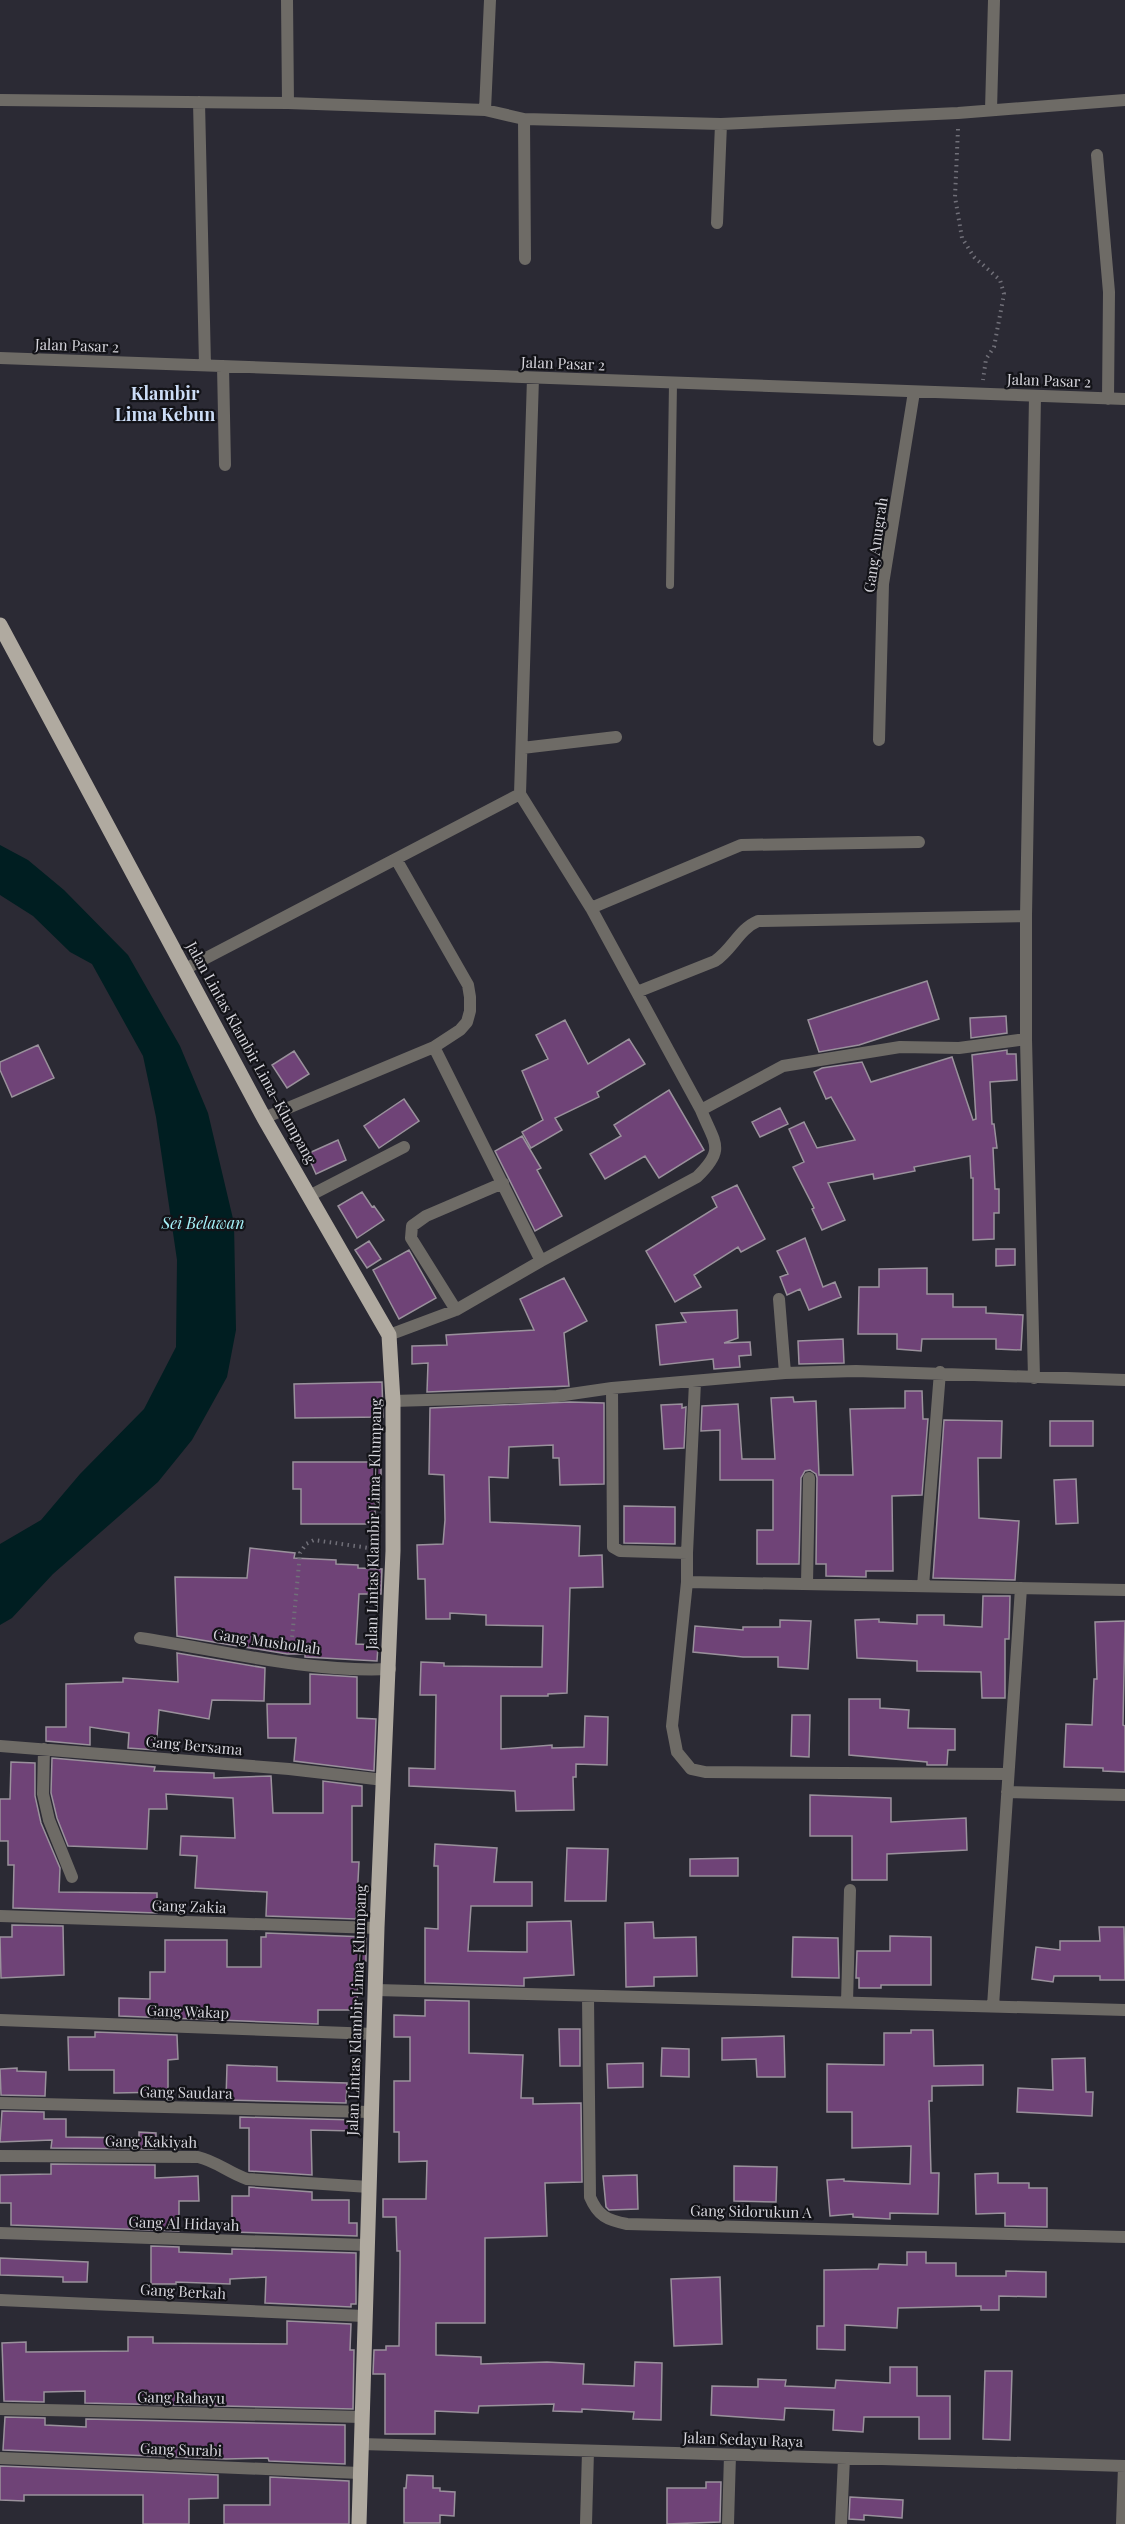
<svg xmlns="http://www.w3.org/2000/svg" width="1125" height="2524" viewBox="0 0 1125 2524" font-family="'Playfair Display',serif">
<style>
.water{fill:#001e21}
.building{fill:#6f4377;stroke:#9a919c;stroke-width:1.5}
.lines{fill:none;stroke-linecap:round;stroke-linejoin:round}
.path{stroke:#717079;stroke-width:4;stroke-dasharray:1.5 4.5;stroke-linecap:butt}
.lane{stroke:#6e6b66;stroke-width:8}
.street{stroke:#6e6b66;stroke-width:12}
.primary{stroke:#b0aaa0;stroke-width:15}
.labels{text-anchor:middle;stroke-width:4.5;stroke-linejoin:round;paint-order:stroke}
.street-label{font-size:15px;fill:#d6d5dc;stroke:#131318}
.water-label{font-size:16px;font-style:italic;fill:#a7f4fb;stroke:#131318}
.quarter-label{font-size:18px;font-weight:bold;fill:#ccddf7;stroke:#131318}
</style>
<rect width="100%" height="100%" fill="#2b2a34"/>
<path class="water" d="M0,845L28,860L64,890L128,955L180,1046L208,1113L234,1223L236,1330L227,1377L192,1440L158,1482L53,1574L12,1618L0,1625V1544L41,1520L80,1474L144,1409L176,1347L177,1260L156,1117L143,1056L92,964L70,952L33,916L0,895Z"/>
<path class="building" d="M927,981L939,1019L859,1045L819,1052L808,1020Z
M1006,1016L1007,1033L971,1038L970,1018Z
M565,1020L588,1064L629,1039L645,1064L597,1092L599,1097L555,1118L562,1130L531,1148L522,1132L543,1120L522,1071L548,1059L536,1035Z
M38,1045L54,1078L12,1097L0,1070V1062Z
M1007,1050V1054H1016L1017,1080L990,1082L992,1124H994L997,1148H993L995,1189H999V1213H994V1239L973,1240V1178H971L970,1156L914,1167L915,1171L874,1179L873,1174L828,1183L845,1220L822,1230L812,1209L814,1208L793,1167L804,1162L789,1129L804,1122L817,1148L855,1140L831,1097L826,1099L814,1072L822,1068L862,1062L871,1082L952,1057L973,1120L976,1119L972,1055Z
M294,1051L309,1074L287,1088L272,1065Z
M669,1090L704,1150L659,1178L645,1156L605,1179L590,1154L621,1136L614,1125Z
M404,1099L419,1121L379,1148L364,1126Z
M780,1108L788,1124L760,1137L752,1122Z
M522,1136L541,1168L537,1170L562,1216L535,1231L495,1151Z
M338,1140L346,1160L316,1174L307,1154Z
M737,1185L765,1239L741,1252L738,1247L694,1275L701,1287L675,1302L646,1251L717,1207L712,1197Z
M362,1192L372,1207L374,1206L384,1220L357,1238L338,1206Z
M805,1238L823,1287L835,1282L841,1297L809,1310L800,1289L787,1295L780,1277L788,1274L777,1251Z
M369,1241L381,1259L367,1268L355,1250Z
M996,1249H1015V1265L996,1266Z
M409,1250L436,1298L399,1319L373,1270Z
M927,1268V1294H953V1307H986V1313L1023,1315L1021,1350L996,1349V1339H922L921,1351L897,1349V1334H858L859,1287H879V1269Z
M564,1278L587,1321L564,1333L569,1386L427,1392L428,1363L412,1364V1346L447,1345L446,1335L534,1330L520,1299Z
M737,1310L738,1338L724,1343L750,1342L751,1355L739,1356L740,1367L714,1369L713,1359L660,1365L656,1325L686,1322L681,1313Z
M843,1339L844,1363L799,1364L798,1341Z
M382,1382L383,1417L295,1418L294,1384Z
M905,1391H922L923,1419H928L922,1495L892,1496L893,1571H866V1577L826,1576V1564H816L817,1478L816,1474L810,1470L805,1471L801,1478L799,1564H757V1530H773V1480H720V1430L701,1431L702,1406L738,1404L742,1459H775L771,1398L793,1397L794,1402L816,1401L819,1475H853L850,1409L905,1408Z
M570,1402L604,1403V1484L560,1485L559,1458H553V1445L509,1447L508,1478L489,1477L490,1522L580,1526L579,1556L602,1555L603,1587L570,1588L567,1693L548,1694V1696H501V1749L552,1745V1748L584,1747L585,1716L608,1717L607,1765L576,1764V1777H573L574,1810L516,1811L515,1791L409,1786V1768L435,1769L436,1695H420L421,1662L444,1663V1666L542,1667L543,1626L486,1625V1615L450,1613V1619H426L425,1579H418L417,1545L443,1544L445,1520L444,1475L429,1474L430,1408Z
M682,1404V1408L686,1407L684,1448L664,1449L661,1405Z
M944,1420L1002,1421L1001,1458H978L979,1518L1019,1521L1015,1580L933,1578Z
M1050,1421H1093V1446H1050Z
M293,1462H381V1489H375V1524H301V1489H293Z
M1076,1479L1078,1523L1056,1524L1054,1480Z
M624,1506L675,1507V1544L624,1543Z
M250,1548L295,1553L294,1558L336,1560V1564L358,1565V1568L382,1569L381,1594H359L356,1644L378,1645L377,1661L305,1657V1654H287L177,1636L175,1577L247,1578Z
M983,1596H1010L1009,1639H1005V1698H982L981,1672L917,1671V1661L857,1658L855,1620L879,1619V1622L917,1624V1615H944V1625L982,1627Z
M780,1620L811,1621L808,1669L778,1667V1657H743L693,1652L695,1626L743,1630V1627H780Z
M1125,1621L1123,1725L1125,1726V1772L1103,1771V1768L1064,1767L1066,1724L1092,1725L1094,1679H1097L1095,1622Z
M177,1653L265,1668L264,1701L212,1700L209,1719L159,1710L156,1750L128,1748L129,1733L90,1727V1745L46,1741V1727H66V1684L123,1682V1678L178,1682Z
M310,1674L357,1677V1718L376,1719L374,1771L294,1761L296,1738H268L267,1704H310Z
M849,1699H880V1708L909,1710L908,1728L955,1729V1750H948L947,1765H927V1762L849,1755Z
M792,1715H810L809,1757L791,1756Z
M52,1758L155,1767L154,1771L214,1773V1778L271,1776L273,1813H323V1781L362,1786V1806H352V1862H359L356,1919L266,1916L267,1892L195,1888L197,1856L180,1855L181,1836L235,1838L233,1798L166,1794L167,1809H149L147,1849L68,1846L57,1818L51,1793Z
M11,1762L35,1763V1796L41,1823L60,1868L59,1892L157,1893V1913L13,1908L14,1865H8V1841H0V1799H10Z
M810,1795L891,1798V1822L966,1818L967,1850L887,1854V1880H852V1836H810Z
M435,1844L497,1848L494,1882H532V1906H471L468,1951L527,1952V1922L571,1921L574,1975L524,1978V1986L425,1983V1928L438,1929V1866H434Z
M567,1848L608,1849L606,1901H565Z
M738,1858V1876H690V1859Z
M653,1922L654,1938L696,1937L697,1976L654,1977V1986L626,1987L625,1923Z
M12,1925L63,1926L64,1975L1,1978L0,1937H12Z
M1099,1927H1124L1125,1980H1100V1976H1054L1053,1982L1032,1979L1036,1947L1060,1950V1941H1100Z
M266,1933L366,1937V1961H358L357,2010H318V2024L119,2016V1998L150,1999V1972H165V1940H227V1967H261V1937H266Z
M890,1936L931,1937V1985H881V1988H859V1978H856L857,1951H890Z
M793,1937L838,1938L839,1978L792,1977Z
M425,2000L469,2001V2053L523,2055L521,2098H533V2104L581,2103L582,2182L545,2183L547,2236L485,2238V2323H436V2355L481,2357V2364L547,2362L584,2364L583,2384L634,2386L635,2362L662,2363L661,2420L633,2419L634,2412L582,2409V2412L553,2411L554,2404L479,2406L478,2413L435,2411V2434H385V2374H373L374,2350H386V2346H399L400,2264V2251H397L396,2217H383V2199H426L427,2161L399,2162V2132H394V2081H410V2037H394V2015L425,2016Z
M559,2029H580V2066H560Z
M911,2030H933L934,2066L983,2065V2085L932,2086V2101H929L931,2173H939L938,2214L890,2213V2219L853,2217V2214L830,2216L827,2180L844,2179V2181L910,2184L911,2146L852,2148V2112H827V2064L884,2065V2033H911Z
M95,2032L177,2035L178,2059L168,2060V2092L114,2093V2070H69L68,2037H95Z
M784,2036L785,2077H757L756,2059L722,2060V2038Z
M662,2048L689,2049V2077L661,2076Z
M1085,2058L1086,2092H1093L1092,2116L1017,2112L1018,2088L1053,2090L1052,2059Z
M643,2063V2087L608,2088L607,2064Z
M227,2065L277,2067V2081L347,2083L346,2103L226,2100Z
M17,2068V2071L46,2072L45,2096L1,2095L0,2069Z
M2,2111L44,2112V2119H66V2137L139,2138V2132L156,2133V2149L51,2148L52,2140L0,2142Z
M240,2117L355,2120V2131L311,2130L312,2175L249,2171V2128H240Z
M51,2164L155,2165V2178L198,2176L199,2201H179V2231L11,2225V2203H0V2175L51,2174Z
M734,2166L777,2167L776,2202L734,2201Z
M998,2173V2183H1029V2188H1047V2227L1005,2226V2213L976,2214L975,2174Z
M637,2175L638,2209L609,2210L606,2207L603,2176Z
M249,2187L312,2192V2200H349V2223H357V2236L232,2232V2196H249Z
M151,2246L179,2247V2252L232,2254V2249L356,2253V2304H351V2307L265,2303L266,2277L230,2279V2284L176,2282V2284H151Z
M907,2252H926V2263H956V2276H1006V2271L1046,2272V2297L999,2296V2310H981V2306L898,2308L897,2328L845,2325V2350L817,2349V2326H824V2270L878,2269L879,2264L907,2265Z
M0,2258L88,2262L87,2282H63V2277L0,2275Z
M720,2277L722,2344L674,2346L671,2279Z
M287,2321L351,2324L350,2350H354L353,2409L85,2403V2391L44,2392V2402L4,2401L2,2343L26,2342V2352L128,2351V2337H153V2343L287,2344Z
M890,2367H917V2396H950V2439H919V2417H864L863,2432L833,2430L834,2410L785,2408L784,2420L711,2415L712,2386L758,2387V2379L786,2380L785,2386L835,2388L836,2380L890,2383Z
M985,2371H1012L1010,2440L983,2439Z
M5,2417L45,2418V2425L86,2427V2419L345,2425V2464L269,2461L268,2458L226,2459L3,2450Z
M0,2466L218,2475V2498L189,2499V2524H143V2495H24V2501L0,2500Z
M407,2475L433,2476V2488H440V2491L455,2492L454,2516L440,2515V2523H404V2488H406Z
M270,2477L349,2481V2524H224V2505H270Z
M706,2482H721L720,2522L667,2524V2488H706Z
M850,2497L903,2500L902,2518L864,2515V2520L849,2519Z"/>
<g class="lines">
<path class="path" d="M958,129L955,197L962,238L974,257L1000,280L1004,294L994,347L986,359L983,380
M291,1649L300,1553L306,1544L314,1540L376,1549"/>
<path class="lane" d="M670,585L673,383"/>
<path class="street" d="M287,0L288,103
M0,100L288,103L485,110L524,119L721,124L958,113L1125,100
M199,102L205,365
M485,110L490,0
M991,110L994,0
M524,119L525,259
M1097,155L1109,292L1108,399
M717,223L721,124
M0,358L1125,399
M223,366L225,465
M879,740L883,584L914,392
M522,748L616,737
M591,908L741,845L919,842
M185,969L520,794
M637,992L715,961C732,950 739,929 758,921L1026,916
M434,1047L541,1261
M701,1110L783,1066L900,1047L959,1048L1026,1039
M264,1118L434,1047L460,1030L467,1022L470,1011V997L468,985L396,859
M309,1196L404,1147
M779,1299L785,1373
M456,1310L411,1238L412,1226L426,1216L503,1183
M389,1335L456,1310L541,1261L697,1177C726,1149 715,1144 701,1110L591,908L520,794L533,378
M1034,1378L1026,1039V916L1035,396
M695,1382L687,1553V1582L672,1726L677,1752L691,1769L705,1772L1008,1774
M612,1388L613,1547L620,1551L687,1553
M393,1401L557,1396L612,1388L785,1373L856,1371L1125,1380
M687,1582L1125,1590
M807,1584L809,1478
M923,1586L940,1372
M140,1638C219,1650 311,1673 390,1669
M0,1746L289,1769L384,1780
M44,1749L43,1794L49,1820L72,1877
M1007,1792L1125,1795
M0,1916L377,1928
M376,1990L1125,2010
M588,1996L590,2197C598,2216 607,2220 627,2224L1125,2237
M847,2002L850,1890
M993,2006L1021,1588
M0,2020L374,2034
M0,2103L371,2112
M0,2156L198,2157C216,2161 229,2173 247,2179L369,2187
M0,2233L366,2245
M0,2300L364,2316
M0,2409L362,2417
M361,2444L1125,2466
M0,2458L360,2473
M586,2524L588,2451
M728,2524L730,2455
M841,2524L844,2458
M1122,2524L1124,2466"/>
<path class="primary" d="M0,625L264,1118L389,1335L393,1401V1551L377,1928L359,2524"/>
</g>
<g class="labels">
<g class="street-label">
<text transform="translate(77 346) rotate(2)" y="5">Jalan Pasar 2</text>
<text transform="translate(563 364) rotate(2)" y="5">Jalan Pasar 2</text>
<text transform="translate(1049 381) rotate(2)" y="5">Jalan Pasar 2</text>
<text transform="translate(876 545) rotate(-82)" y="5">Gang Anugrah</text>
<text transform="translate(251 1053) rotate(61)" y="5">Jalan Lintas Klambir Lima–Klumpang</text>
<text transform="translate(374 1524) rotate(-89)" y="5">Jalan Lintas Klambir Lima–Klumpang</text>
<text transform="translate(267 1642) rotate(8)" y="5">Gang Mushollah</text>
<text transform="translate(194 1746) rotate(5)" y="5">Gang Bersama</text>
<text transform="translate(189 1907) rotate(2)" y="5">Gang Zakia</text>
<text transform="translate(357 2010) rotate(-88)" y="5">Jalan Lintas Klambir Lima–Klumpang</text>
<text transform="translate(188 2012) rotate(2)" y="5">Gang Wakap</text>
<text transform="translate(186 2093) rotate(1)" y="5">Gang Saudara</text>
<text transform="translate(151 2142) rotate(1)" y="5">Gang Kakiyah</text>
<text transform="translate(751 2212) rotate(1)" y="5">Gang Sidorukun A</text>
<text transform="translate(184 2224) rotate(2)" y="5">Gang Al Hidayah</text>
<text transform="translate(183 2292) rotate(3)" y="5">Gang Berkah</text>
<text transform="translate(181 2398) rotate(1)" y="5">Gang Rahayu</text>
<text transform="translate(743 2440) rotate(2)" y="5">Jalan Sedayu Raya</text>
<text transform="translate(181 2450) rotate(2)" y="5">Gang Surabi</text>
</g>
<g class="water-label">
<text x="203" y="1229">Sei Belawan</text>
</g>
<g class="quarter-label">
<text x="165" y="400">Klambir<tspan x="165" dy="21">Lima Kebun</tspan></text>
</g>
</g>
</svg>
